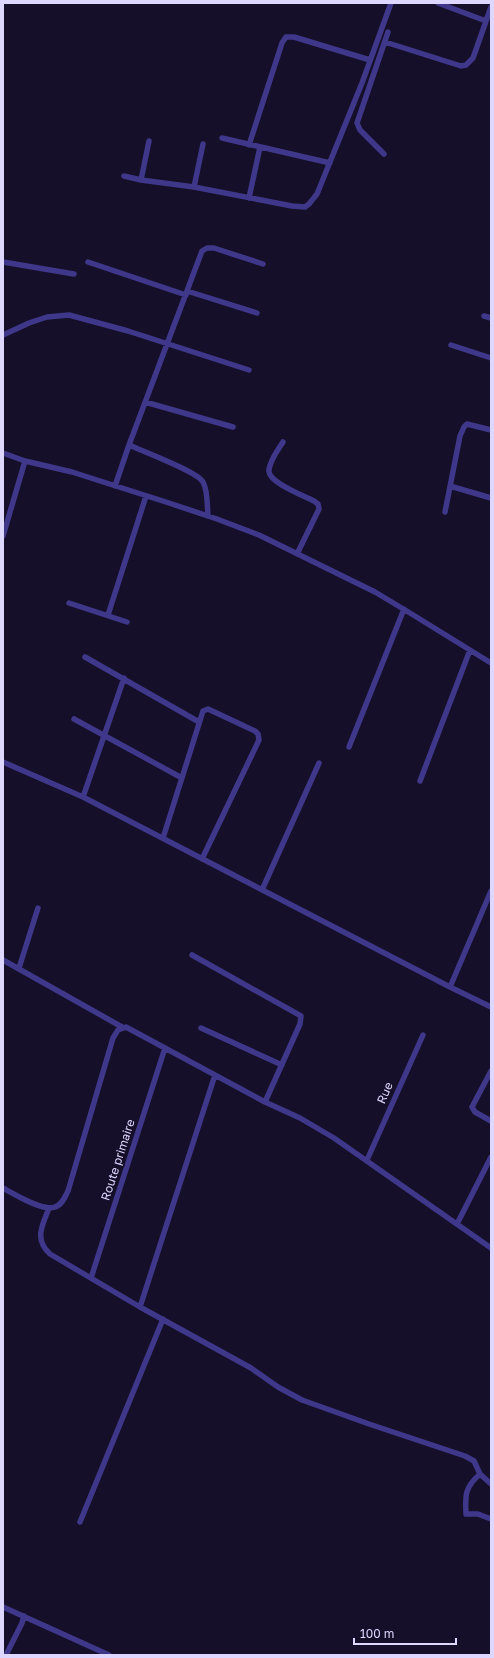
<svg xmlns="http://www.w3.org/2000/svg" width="494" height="1658" viewBox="0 0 494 1658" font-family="'Golos Text',sans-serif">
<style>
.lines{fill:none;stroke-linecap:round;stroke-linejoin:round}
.street{stroke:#3f388a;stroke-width:5.5}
.labels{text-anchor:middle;stroke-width:3.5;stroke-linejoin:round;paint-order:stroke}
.street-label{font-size:12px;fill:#ded7ff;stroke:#150f29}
</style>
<rect width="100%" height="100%" fill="#150f29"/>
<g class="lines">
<path class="street" d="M438,3L486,21
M385,42L461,66L466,65L473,58L491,7
M222,138L330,163
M249,145L282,43L286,37H294L370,60
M384,154L360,130L357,123L388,32
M124,176L141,180L194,187L292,206L305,207L309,204L317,194L362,83L391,3
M141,180L149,141
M194,187L203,144
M249,198L260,147
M3,262L74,274
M88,262L186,295
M187,291L257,313
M484,316L491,318
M3,335L29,323L47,317L69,315L128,331L249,370
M451,345L491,358
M145,402L233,427
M283,442C278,450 270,460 269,470C267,482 304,496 314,501L318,504L319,509L297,554
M129,445C142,451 198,472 203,482C208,491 207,505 208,516
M3,453L25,461L72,472L166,502L217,519L259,535L375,592L410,613L491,663
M115,486L129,445L202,251L207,248H214L263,264
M450,486L491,498
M445,512L460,436L464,427L467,424L491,430
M3,536L25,461
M69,603L127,622
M108,615L146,496
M85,657L199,722
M74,719L182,778
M349,747L404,609
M3,762L83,797L450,987L491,1007
M420,781L470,650
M83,797L124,678
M163,838L203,711L208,709L255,731L258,734L259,740L202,859
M262,890L319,763
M192,955L301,1016L300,1024L265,1102
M3,960L122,1027
M19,968L38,908
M450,987L491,891
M201,1028L282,1065
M491,1071L472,1107L475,1112L491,1121
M367,1160L423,1035
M3,1188C14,1194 43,1212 55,1207C62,1205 65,1197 68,1191L113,1038L118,1030L126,1027L265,1102L300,1118L334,1138L491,1248
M49,1208C42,1226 34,1239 50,1254L140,1307L251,1368L278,1387L302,1400L369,1424L465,1456L474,1461L480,1474L491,1484
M457,1224L491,1157
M91,1278L165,1048
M140,1307L215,1075
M480,1474C465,1487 465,1495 466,1514H478L491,1519
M80,1522L163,1319
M3,1607L109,1655
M6,1655L22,1623L24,1616"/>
</g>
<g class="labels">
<g class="street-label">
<text transform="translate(385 1093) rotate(-66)" y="4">Rue</text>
<text transform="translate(118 1160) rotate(-72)" y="4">Route primaire</text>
</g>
</g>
<rect width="494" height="1658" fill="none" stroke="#ded7ff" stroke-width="8"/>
<path d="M354 1638v6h102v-6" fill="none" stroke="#ded7ff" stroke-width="2"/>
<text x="360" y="1638" font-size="12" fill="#ded7ff" stroke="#150f29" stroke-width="3" paint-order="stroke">100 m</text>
</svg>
